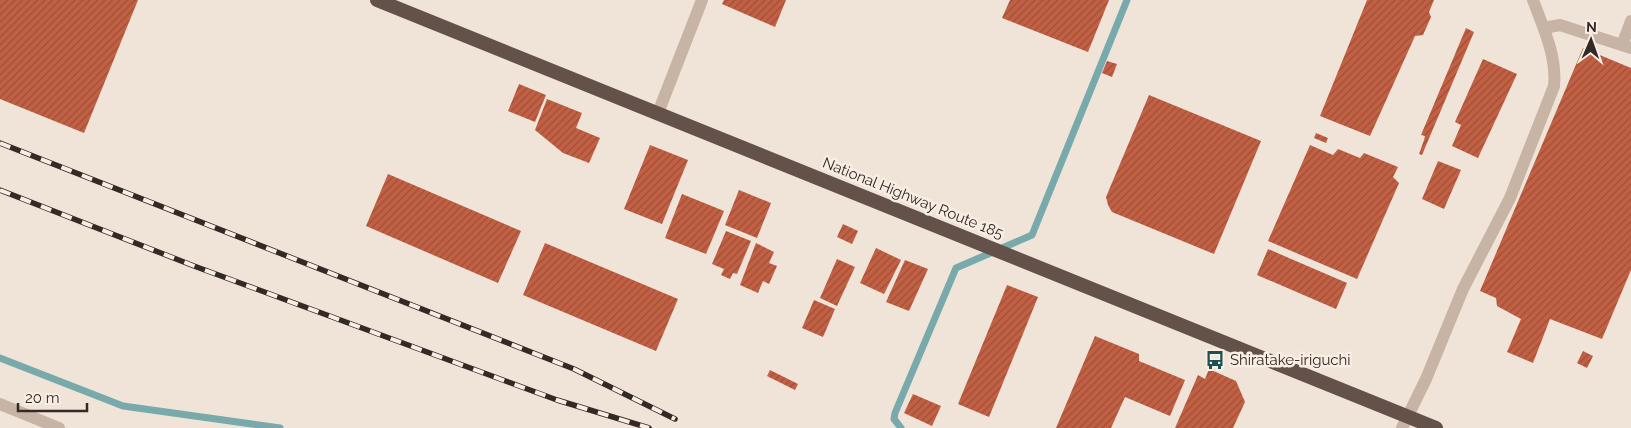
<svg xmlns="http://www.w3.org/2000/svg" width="1631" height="428" viewBox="0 0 1631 428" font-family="Raleway,sans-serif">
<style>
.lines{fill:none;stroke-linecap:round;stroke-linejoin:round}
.stream{stroke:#78aaac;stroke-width:7}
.building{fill:url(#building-hatch)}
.minor{stroke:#c7b4a4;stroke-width:12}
.tertiary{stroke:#c7b4a4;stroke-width:12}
.trunk{stroke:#64524a;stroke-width:14}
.rail-casing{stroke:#332926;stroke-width:5.5}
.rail{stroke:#f8eee3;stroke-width:4;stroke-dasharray:11;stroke-linecap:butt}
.labels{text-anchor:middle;stroke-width:5;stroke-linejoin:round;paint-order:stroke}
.street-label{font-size:15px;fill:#332926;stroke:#f8eee3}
.poi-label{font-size:15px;fill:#332926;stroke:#f8eee3;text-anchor:start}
</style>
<defs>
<pattern id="building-hatch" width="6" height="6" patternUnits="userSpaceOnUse" patternTransform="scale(1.25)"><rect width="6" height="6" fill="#c26044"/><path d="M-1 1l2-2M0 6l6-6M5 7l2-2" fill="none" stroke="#9e4f39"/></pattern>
</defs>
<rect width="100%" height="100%" fill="#f0e4d8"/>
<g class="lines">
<path class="stream" d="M0,358L123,406L280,428
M901,428L894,419L895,413L956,268L1032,235L1127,0"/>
</g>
<path class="building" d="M0,0H138L84,133L0,99Z
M724,0H786L775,27L722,4Z
M1010,0H1109L1088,52L1002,18Z
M1367,0H1434L1429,12L1431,17L1423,35L1415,36L1370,136L1320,116Z
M1466,28L1474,32L1422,155L1419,154L1424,140L1425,136L1421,135Z
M1583,48L1631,68V270L1602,339L1550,319L1533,363L1507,352L1521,319L1497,306L1496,298L1480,291Z
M1483,59L1517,74L1478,158L1452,146L1461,125L1455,122Z
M1107,61L1117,64L1112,77L1102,73Z
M519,84L546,95L535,122L508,111Z
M1149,95L1261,141L1214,254L1112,212L1108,205L1106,197Z
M547,99L582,113L576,128L600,138L589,163L563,153L535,130Z
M1316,133L1328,138L1326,143L1314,138Z
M650,145L688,160L662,224L624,209Z
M1310,145L1333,155L1338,149L1360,158L1364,153L1398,167L1393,177L1399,183L1357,279L1268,241Z
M1438,161L1461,170L1444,209L1422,199Z
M388,174L521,231L498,283L366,226Z
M739,190L771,203L757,238L725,225Z
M682,194L724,211L706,254L665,238Z
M843,224L858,231L852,244L837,237Z
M726,231L751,241L737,274L733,273L730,279L721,275L724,269L712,264Z
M545,243L678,299L656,351L523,295Z
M756,243L774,252L769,263L777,266L769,284L763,281L758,293L740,285Z
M876,248L901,260L884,294L860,283Z
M1268,249L1347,283L1336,309L1257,275Z
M837,259L855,267L837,306L820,298Z
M905,260L928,269L909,311L886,302Z
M1007,285L1038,297L989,417L958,404Z
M814,300L835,309L823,337L802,328Z
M1095,336L1139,354V361L1185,380L1170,416L1125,397L1111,428H1056Z
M1583,351L1593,356L1587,368L1577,363Z
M1209,369L1236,381L1245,402L1233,428H1175L1198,375L1205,379Z
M770,370L798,384L795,390L767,376Z
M913,394L941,406L932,426L904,413Z"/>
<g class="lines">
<path class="minor" d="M1544,28L1560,25L1631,48
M1622,45L1631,21
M658,113L702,0"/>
<path class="tertiary" d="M0,404L59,428
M1402,428L1426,379L1463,289L1510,198L1554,86C1557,56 1543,27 1533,0"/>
<path class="trunk" d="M377,0L1436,428"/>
<g class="rail-casing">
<path id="rail" d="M0,143L574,369L675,419
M0,190L194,266L557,400L649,428"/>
</g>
<use href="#rail" class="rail"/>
</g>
<defs>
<g id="bus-bare" transform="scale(1.5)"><path d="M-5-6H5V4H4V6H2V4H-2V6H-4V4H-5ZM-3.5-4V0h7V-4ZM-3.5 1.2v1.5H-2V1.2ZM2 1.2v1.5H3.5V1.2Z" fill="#1d5052" stroke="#f8eee3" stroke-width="2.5" paint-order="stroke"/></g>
</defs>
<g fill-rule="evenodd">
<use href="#bus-bare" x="1215" y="360"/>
</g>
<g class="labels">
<g class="street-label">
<text transform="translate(913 198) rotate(22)" y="5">National Highway Route 185</text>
</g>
<g class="poi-label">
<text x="1230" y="365">Shiratake-iriguchi</text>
</g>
</g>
<g transform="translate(1591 40) rotate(2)" stroke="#f8eee3" stroke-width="4" paint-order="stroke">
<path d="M0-4L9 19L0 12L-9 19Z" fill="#332926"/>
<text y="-8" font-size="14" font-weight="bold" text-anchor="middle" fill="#332926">N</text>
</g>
<path d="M18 403v8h69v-8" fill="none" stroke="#332926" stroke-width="2.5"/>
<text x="25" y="403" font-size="15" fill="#332926" stroke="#f8eee3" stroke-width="4" paint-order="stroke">20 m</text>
</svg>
